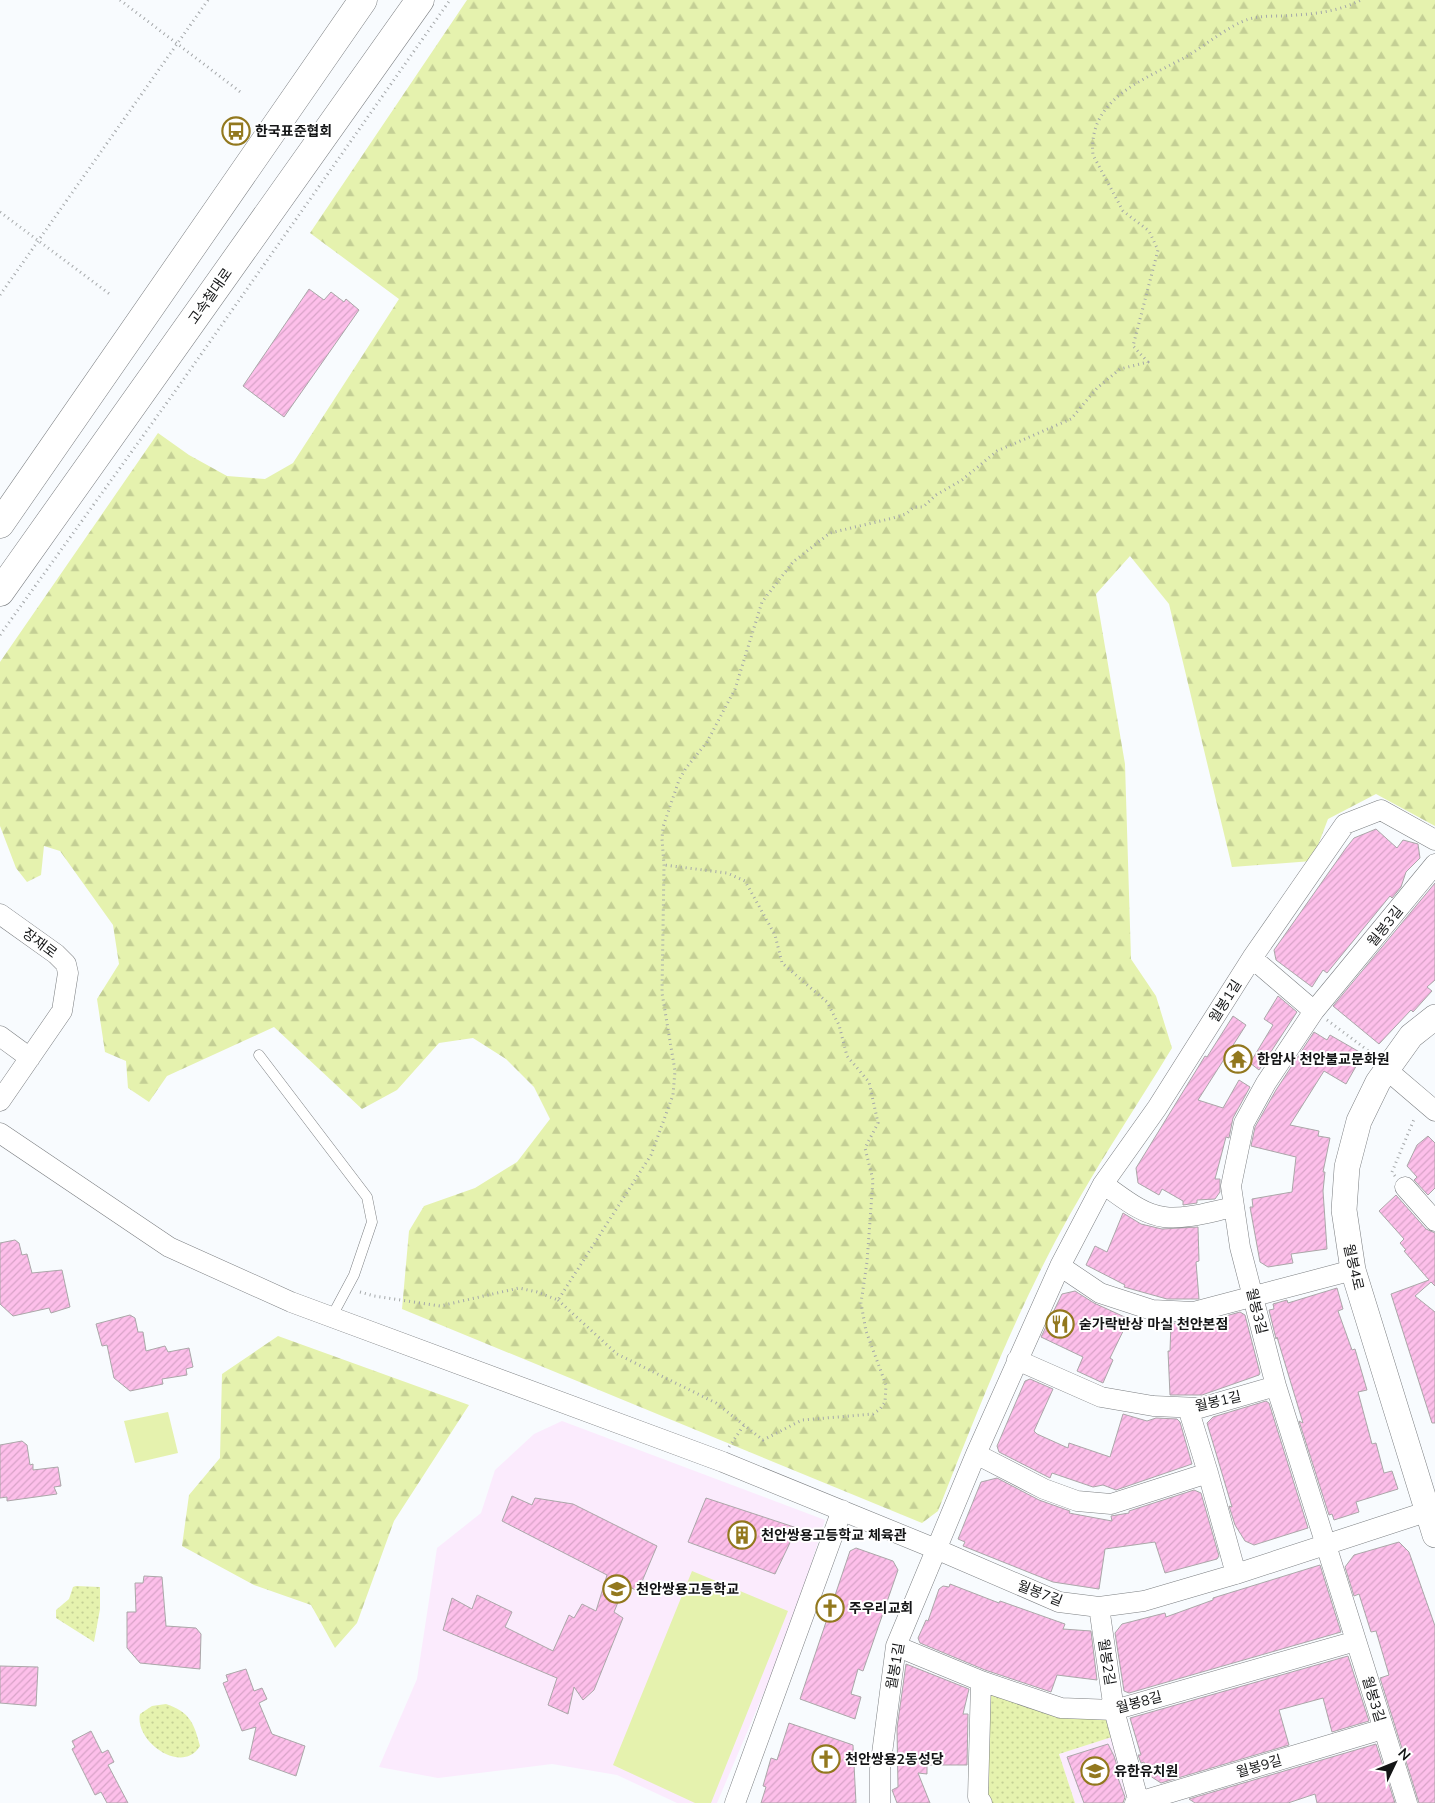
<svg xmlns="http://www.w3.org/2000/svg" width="1435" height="1803" viewBox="0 0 1435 1803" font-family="Mulish,'Noto Sans KR',sans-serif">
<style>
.education{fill:#fbebfd}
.green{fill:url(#green-dots)}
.forest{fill:url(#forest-firs)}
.pitch{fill:#e5f2ae}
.building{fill:url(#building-hatch);stroke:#aba7a9}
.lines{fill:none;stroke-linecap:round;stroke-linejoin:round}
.service-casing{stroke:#7c7f82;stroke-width:11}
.minor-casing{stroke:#7c7f82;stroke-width:21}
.tertiary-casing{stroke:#7c7f82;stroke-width:26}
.secondary-casing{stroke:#7c7f82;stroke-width:29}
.path{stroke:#a4a7a9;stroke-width:3;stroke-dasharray:1 4;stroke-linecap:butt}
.service{stroke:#fff;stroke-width:10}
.minor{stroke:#fff;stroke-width:20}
.tertiary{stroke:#fff;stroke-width:25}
.secondary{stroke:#fff;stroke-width:28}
.labels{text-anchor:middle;stroke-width:4;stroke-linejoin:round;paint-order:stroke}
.poi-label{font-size:14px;font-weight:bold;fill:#141516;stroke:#fff;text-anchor:start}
.street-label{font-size:14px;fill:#141516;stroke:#fff}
</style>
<defs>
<pattern id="green-dots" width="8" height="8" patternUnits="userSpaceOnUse" patternTransform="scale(1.25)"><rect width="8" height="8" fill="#e5f2ae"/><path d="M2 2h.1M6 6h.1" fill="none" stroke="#c4cf95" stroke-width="1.8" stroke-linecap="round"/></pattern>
<pattern id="forest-firs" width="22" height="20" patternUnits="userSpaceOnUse" patternTransform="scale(1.25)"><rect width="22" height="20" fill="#e5f2ae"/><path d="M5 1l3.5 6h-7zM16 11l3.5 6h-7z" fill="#c4cf95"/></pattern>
<pattern id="building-hatch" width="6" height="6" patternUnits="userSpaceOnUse" patternTransform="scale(1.25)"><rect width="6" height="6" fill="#fdbfea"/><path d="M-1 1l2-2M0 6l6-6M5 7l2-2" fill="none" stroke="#d8a3c8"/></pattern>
</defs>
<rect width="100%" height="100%" fill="#f8fbfe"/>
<path class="education" d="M562,1421L825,1520L790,1631L717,1803H677L617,1775L552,1764L438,1778L379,1767L417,1679L437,1548L481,1513L495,1470L534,1434Z
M1115,1736L1130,1789L1122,1799L1111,1803H1075L1059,1754Z"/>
<path class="green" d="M76,1586L100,1587V1609L94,1642L56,1618V1610L69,1599L73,1587Z
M986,1693L1109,1713L1115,1736L1059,1754L1075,1803H987Z
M166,1704C190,1712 194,1723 200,1746C182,1776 134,1741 140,1714L152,1706Z"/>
<path class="forest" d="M467,0H1435V826L1376,794L1328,819L1312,861L1232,867L1169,604L1130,556L1096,594L1125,764L1131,959L1156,996L1172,1048C1133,1112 1091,1174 1056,1240C1010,1327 974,1419 938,1511L922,1523L402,1309L409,1231L424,1206L475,1188L517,1162L550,1119L534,1087L506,1059L473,1038L439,1043L397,1090L362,1109L274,1027L167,1076L149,1102L128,1088L126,1061L105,1052L97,999L119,964L113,925L60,851L44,846L41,875L27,882L16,868L0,826V662L158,433L189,455L227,476L265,479L293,463L399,299L310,233Z
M278,1336L469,1405L394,1521L357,1623L335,1648L311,1605L254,1585L182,1546L189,1495L220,1458L222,1374Z"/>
<path class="pitch" d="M168,1412L178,1453L135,1463L124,1421Z
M692,1571L788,1611L711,1803H695L613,1765Z"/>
<path class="building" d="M309,289L324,300L331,292L344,302L346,299L359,310L284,417L243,386Z
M1376,829L1397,848L1403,840L1418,844L1420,858L1406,872L1401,887L1392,898L1390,896L1327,973L1323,970L1312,987L1276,960L1274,950L1346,848L1354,838Z
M1435,883V980L1427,987L1432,991L1413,1012L1411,1010L1379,1044L1333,1006Z
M1278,996L1297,1012L1259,1070L1250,1063L1273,1025L1264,1019Z
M1233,1016L1246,1025L1198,1100L1223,1108L1239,1080L1250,1087L1233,1118L1229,1138L1226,1137L1215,1179H1220V1192L1215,1199L1197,1200V1203L1183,1205V1201L1162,1189L1159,1195L1138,1183L1136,1168L1205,1056L1207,1057Z
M1314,1032L1327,1040L1330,1035L1363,1054L1346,1084L1324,1071L1290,1125L1319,1131L1318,1136L1330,1138L1323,1172H1325L1323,1191L1327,1249L1291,1254L1293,1263L1268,1267L1260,1262L1250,1207H1253L1252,1199L1292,1192L1296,1157L1251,1146L1255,1127L1276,1090Z
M1428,1136L1435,1143V1188L1428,1195L1414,1180L1417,1177L1407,1166L1417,1145Z
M1396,1195L1426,1229L1435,1233V1286L1431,1282L1415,1296L1435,1312V1423H1432L1391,1294L1429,1280L1404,1251L1406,1250L1400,1243L1404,1239L1379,1211Z
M1123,1213L1141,1224L1162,1229L1198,1227L1199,1261L1196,1262L1199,1299H1167L1124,1287L1125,1285L1086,1265L1095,1246L1107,1252Z
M15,1240L19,1243L22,1255L27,1254L32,1273L62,1270L70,1307L51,1313L49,1308L13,1316L0,1304V1243Z
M1337,1288L1343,1309L1338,1311L1352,1350L1355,1349L1367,1390L1358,1392L1372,1444L1376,1443L1384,1473L1392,1471L1398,1489L1356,1502L1359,1512L1334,1520L1332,1514L1329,1515L1299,1421L1303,1423L1277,1337L1276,1339L1269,1310L1274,1309L1273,1304L1287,1300L1288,1303Z
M1075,1291L1094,1303L1129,1319L1110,1358L1113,1360L1103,1383L1077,1371L1083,1357L1041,1337L1062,1294Z
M1240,1312L1245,1315L1260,1373L1259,1375L1202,1395H1170L1168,1351H1170L1171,1323L1197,1324Z
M130,1315L135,1318L138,1332H143L146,1351L165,1346L168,1352L189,1348L193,1367L186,1369L187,1375L162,1379L163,1384L130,1391L114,1378L107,1345L102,1346L96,1324Z
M1030,1379L1053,1389L1034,1431L1037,1434L1068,1448L1069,1443L1110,1457L1123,1414L1147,1421L1156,1418L1177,1419L1180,1422L1192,1464L1116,1490L1103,1485L1093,1487L1052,1473L1050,1478L999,1452L997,1446L1025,1381Z
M1266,1401L1269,1403L1308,1528L1254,1545L1245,1541L1235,1525L1229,1506L1232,1507L1207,1423L1213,1417Z
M22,1441L27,1445L30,1465L33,1464V1470L58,1467L61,1486L54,1487L57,1494L7,1501V1497L0,1498V1445Z
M997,1478L1039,1500L1070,1511L1069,1513L1112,1521L1111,1516L1129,1513V1511L1194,1490L1201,1493L1219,1556L1217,1559L1165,1573L1155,1542L1105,1549L1099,1589L1053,1582L963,1546L965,1542L958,1539L981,1482Z
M512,1496L532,1505L535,1498L573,1504L657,1546L638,1591L625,1585L614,1612L623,1618L594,1690L583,1700L574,1687L568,1714L548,1705L557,1678L443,1630L452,1598L472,1609L477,1595L512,1612L505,1627L553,1651L569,1615L574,1618L582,1604L596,1611L607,1575L502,1521Z
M706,1498L797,1528L775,1574L688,1542Z
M1399,1542L1409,1552L1435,1626V1803H1419L1380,1678L1389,1675L1376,1631L1371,1632L1359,1594L1354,1596L1345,1567L1354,1555Z
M856,1548L893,1561L898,1570L863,1671L858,1669L851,1694L861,1697L855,1719L800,1699L850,1551Z
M1320,1565L1341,1632L1129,1693L1124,1691L1115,1633L1122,1624L1165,1613L1166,1617L1213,1600V1598Z
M144,1576L162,1577L166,1626L196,1628L201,1634L200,1669L140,1663L127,1648V1612H136L135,1583H143Z
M950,1584L999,1603L1000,1601L1065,1624L1063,1629L1091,1631L1097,1680L1057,1675L1051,1692L985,1670L920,1643L918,1638L926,1620L928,1621L939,1589L943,1586L949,1587Z
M1348,1656L1369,1721L1332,1732L1323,1698L1279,1710L1289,1745L1161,1783L1147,1774L1144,1762L1141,1763L1138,1755H1141L1130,1718Z
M906,1664L969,1689L963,1714H968L967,1765H927V1774L918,1773L930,1803H897L892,1790L898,1787L897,1728Z
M0,1666L38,1667L36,1706L0,1703Z
M246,1669L254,1691L262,1688L267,1699L259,1703L272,1734L305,1746L296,1776L249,1759L256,1727L242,1731L223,1683L228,1681L226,1675Z
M789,1723L853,1745L856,1803H761L766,1787L763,1786L771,1758L777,1760Z
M91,1731L102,1753L108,1750L114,1762L108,1765L128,1803H107L101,1792L95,1795L72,1749L75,1747L72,1741Z
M1108,1744L1114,1756L1118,1769L1115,1770L1125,1797L1123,1803H1084L1067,1757Z
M1376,1744L1395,1803H1317L1315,1794L1288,1803H1195L1189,1799Z"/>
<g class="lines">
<g class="service-casing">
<path id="service" d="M259,1055L367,1197L372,1222L354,1275L331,1318"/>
</g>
<g class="minor-casing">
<path id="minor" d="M0,914L56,954L66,964L68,973L62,1011L0,1101
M1252,958L1314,1011
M0,1036L30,1058
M1387,1070L1435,1111
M0,1133L169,1247L291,1302L723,1462L936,1549L1059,1602L1099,1607L1144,1601L1236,1574L1435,1509
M1103,1184C1122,1197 1141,1214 1164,1217C1186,1220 1213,1211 1234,1207
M1405,1187L1435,1221
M1060,1266L1100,1293L1152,1310L1194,1312L1353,1270
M1017,1360L1101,1397L1153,1406L1200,1408L1276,1386
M1188,1408L1208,1473L1236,1574
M976,1454L1044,1489L1077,1501L1111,1504L1208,1473
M1099,1607L1114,1710L1139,1803
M896,1646L981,1681L1061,1708L1114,1710L1356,1641
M981,1681L978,1797L982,1803
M735,1803L842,1510
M880,1803V1769L896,1646L976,1454L1060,1266L1103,1184L1157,1108L1252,958L1345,824L1381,810L1435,840
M1135,1803L1383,1729
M1407,1803L1276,1386L1240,1247L1231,1186L1244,1123L1266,1083L1314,1011L1435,864"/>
</g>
<g class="tertiary-casing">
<path id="tertiary" d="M1435,1017L1411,1036L1378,1082L1359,1121L1347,1167L1344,1210L1353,1270L1435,1535"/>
</g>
<g class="secondary-casing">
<path id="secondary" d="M0,524L363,0
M0,592L420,0"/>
</g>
<path class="path" d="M120,0L243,94
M0,212L111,295
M0,295L208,0
M0,635L176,390L450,0
M1327,1020L1370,1052
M1395,1176L1392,1172L1415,1117
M360,1292L374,1296L440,1306L519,1288L537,1292L558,1300L651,1155L673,1095L675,1071L662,993L664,865L662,839L663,827L679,780L686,768L707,742L735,689L762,602L793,562L830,533L893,518L906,514L914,507H923L936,495L962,480L997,451L1071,419L1097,388L1120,369L1148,362L1133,346L1158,250L1149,231L1123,211L1093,155C1087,96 1150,78 1189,55C1207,44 1230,25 1249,19C1260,16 1272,16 1283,16C1311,14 1335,13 1361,0
M558,1300L617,1354L716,1403L763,1440L802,1420L873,1414L880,1409L885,1402L886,1385L866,1331L861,1303L867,1262L873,1180L865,1148L878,1123L869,1082L847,1056L839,1025L827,1002L782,963L775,935L745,881L727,873L664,865
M729,1447L744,1425"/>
<use href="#service" class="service"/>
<use href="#minor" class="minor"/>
<use href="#tertiary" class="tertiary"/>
<use href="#secondary" class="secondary"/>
</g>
<defs>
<g id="bus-ring" transform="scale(1.4375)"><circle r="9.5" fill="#fff" stroke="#92781e" stroke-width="1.5"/><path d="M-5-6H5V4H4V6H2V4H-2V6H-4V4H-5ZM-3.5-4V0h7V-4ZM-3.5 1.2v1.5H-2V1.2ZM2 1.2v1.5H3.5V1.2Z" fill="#92781e"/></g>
<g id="temple-ring" transform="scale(1.4375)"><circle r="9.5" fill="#fff" stroke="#92781e" stroke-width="1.5"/><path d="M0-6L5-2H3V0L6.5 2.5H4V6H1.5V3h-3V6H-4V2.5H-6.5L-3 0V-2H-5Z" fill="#92781e"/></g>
<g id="restaurant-ring" transform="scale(1.4375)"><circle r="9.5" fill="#fff" stroke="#92781e" stroke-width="1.5"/><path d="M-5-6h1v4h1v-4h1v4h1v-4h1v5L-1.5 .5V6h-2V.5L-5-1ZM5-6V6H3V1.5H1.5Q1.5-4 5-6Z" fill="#92781e"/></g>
<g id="building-ring" transform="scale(1.4375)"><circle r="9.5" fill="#fff" stroke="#92781e" stroke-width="1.5"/><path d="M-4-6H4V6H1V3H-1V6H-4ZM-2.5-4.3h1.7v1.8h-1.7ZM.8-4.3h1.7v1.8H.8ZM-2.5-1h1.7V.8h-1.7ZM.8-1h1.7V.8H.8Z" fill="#92781e"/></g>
<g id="school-ring" transform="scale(1.4375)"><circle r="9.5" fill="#fff" stroke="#92781e" stroke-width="1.5"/><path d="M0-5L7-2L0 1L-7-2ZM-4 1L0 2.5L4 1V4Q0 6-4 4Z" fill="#92781e"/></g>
<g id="church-ring" transform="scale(1.4375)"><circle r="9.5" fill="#fff" stroke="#92781e" stroke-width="1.5"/><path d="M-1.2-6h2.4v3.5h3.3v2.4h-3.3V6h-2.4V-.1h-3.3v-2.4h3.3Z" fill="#92781e"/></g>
</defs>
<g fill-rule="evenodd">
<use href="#bus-ring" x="236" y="131"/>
<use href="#temple-ring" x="1238" y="1059"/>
<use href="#restaurant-ring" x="1060" y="1324"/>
<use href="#building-ring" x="742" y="1535"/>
<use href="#school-ring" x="617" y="1589"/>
<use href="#church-ring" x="830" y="1608"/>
<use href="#church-ring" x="826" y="1759"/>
<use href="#school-ring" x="1095" y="1771"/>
</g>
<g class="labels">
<g class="poi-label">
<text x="255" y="136">한국표준협회</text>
<text x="1257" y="1064">한암사 천안불교문화원</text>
<text x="1079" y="1329">숟가락반상 마실 천안본점</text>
<text x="761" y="1540">천안쌍용고등학교 체육관</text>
<text x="636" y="1594">천안쌍용고등학교</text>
<text x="849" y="1613">주우리교회</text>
<text x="845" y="1764">천안쌍용2동성당</text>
<text x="1114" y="1776">유한유치원</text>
</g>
<g class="street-label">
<text transform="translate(210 296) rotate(-55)" y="5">고속철대로</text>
<text transform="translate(1385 926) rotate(-51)" y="5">월봉3길</text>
<text transform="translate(40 943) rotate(37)" y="5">장재로</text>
<text transform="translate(1225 1001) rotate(-58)" y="5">월봉1길</text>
<text transform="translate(1354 1267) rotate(77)" y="5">월봉4로</text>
<text transform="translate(1257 1311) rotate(76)" y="5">월봉3길</text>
<text transform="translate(1218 1401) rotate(-13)" y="5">월봉1길</text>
<text transform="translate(1040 1593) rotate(21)" y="5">월봉7길</text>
<text transform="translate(1107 1662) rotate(81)" y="5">월봉2길</text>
<text transform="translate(895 1666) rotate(-80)" y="5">월봉1길</text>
<text transform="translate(1374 1699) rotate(73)" y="5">월봉3길</text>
<text transform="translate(1139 1702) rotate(-15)" y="5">월봉8길</text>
<text transform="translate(1259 1766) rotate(-16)" y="5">월봉9길</text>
</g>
</g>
<g transform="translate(1395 1763) rotate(47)" stroke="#ffffff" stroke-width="4" paint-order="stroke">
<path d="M0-4L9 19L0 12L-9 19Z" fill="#141516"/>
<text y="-8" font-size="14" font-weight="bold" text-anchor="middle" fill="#141516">N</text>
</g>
</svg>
